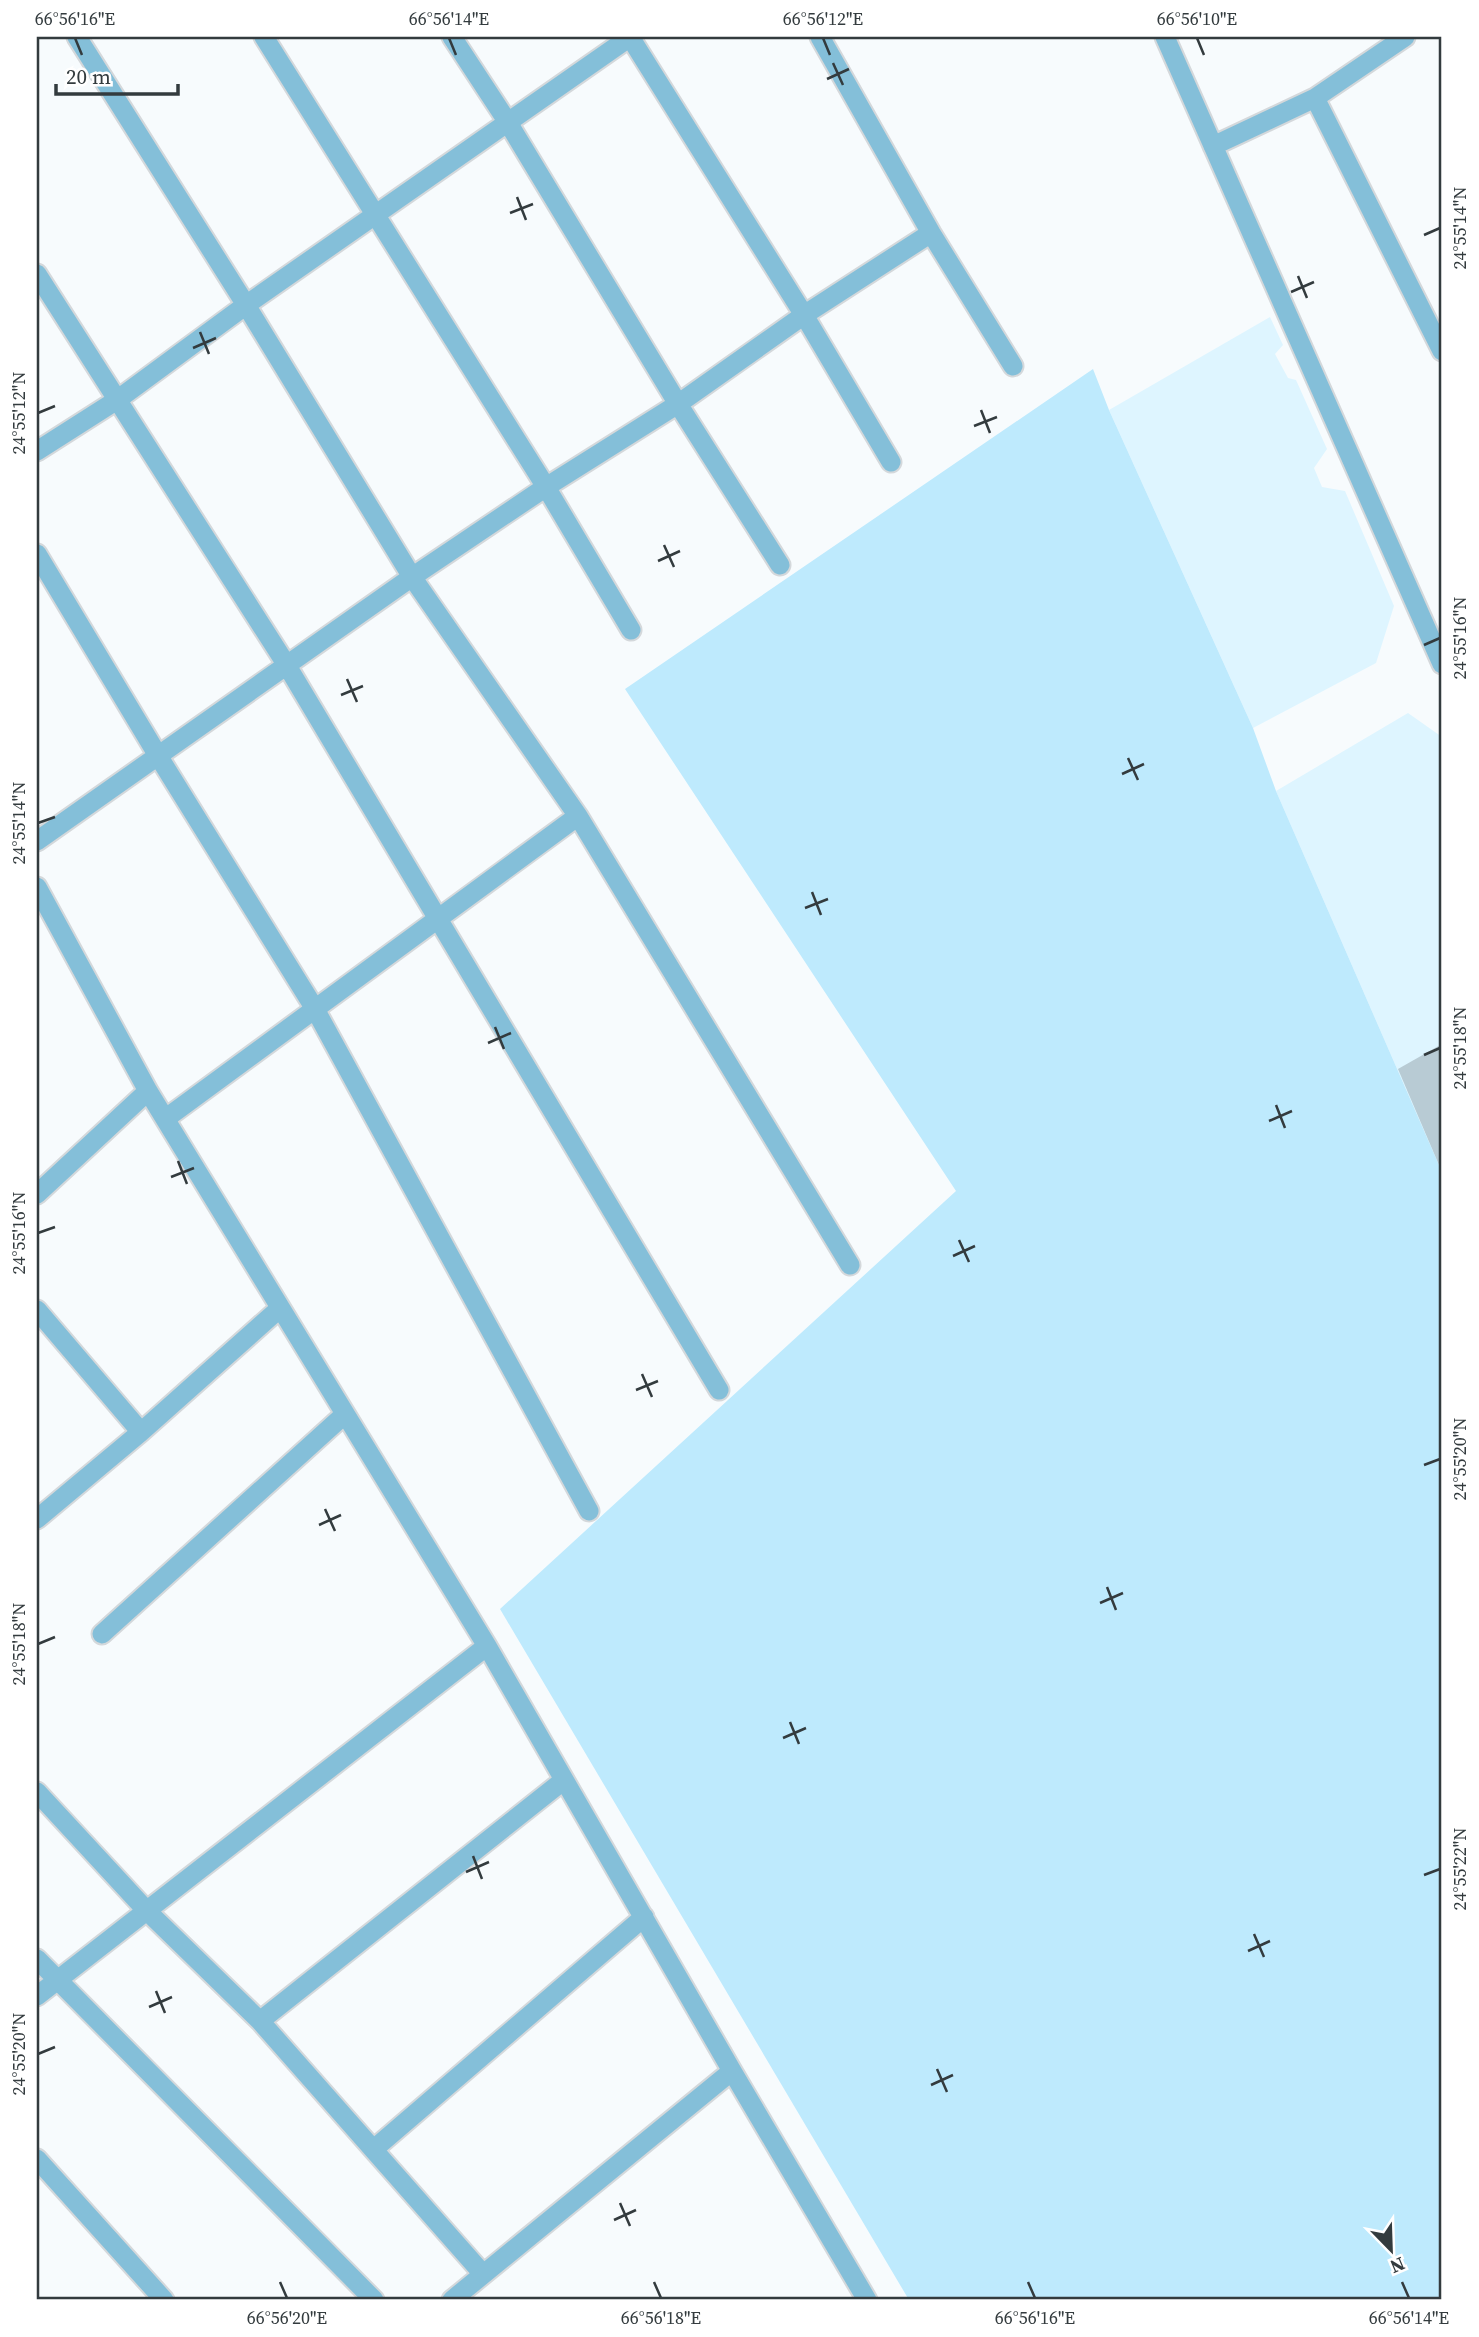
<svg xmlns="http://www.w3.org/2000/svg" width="1479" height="2337" viewBox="0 0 1479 2337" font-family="'Source Serif 4',serif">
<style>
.built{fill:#def5ff}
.green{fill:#beeafd}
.building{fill:#b8cbd4}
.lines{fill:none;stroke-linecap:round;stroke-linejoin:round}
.minor-casing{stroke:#d4d8db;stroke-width:23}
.minor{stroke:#84bfd9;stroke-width:19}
.ticks{fill:none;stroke:#333b3e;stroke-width:2.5}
.neatline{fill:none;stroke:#333b3e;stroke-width:2.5}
.ticks-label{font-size:18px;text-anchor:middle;fill:#333b3e}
</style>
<rect width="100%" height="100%" fill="#f7fbfd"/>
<path class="built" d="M1270,317L1283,345L1275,354L1288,378L1296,380L1327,449L1314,468L1322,487L1345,491L1394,606L1376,663L1253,728L1109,410Z
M1408,713L1442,737V1172L1276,791Z"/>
<path class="green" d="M1093,369L1109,410L1253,728L1276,791L1442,1172V2300H909L500,1609L956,1191L625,689Z"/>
<path class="building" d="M1442,1044V1172L1398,1069Z"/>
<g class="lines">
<g class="minor-casing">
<path id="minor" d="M77,37L246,305L412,577L578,816L850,1265
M264,37L546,487L631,630
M452,37L507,121L678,404L780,565
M630,37L804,315L891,462
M820,37L931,233L1013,366
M1165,37L1442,664
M1315,98L1442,351
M1213,146L1315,98L1405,37
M37,274L286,664L719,1390
M37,451L117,400L246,305L630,37
M37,554L157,754L315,1009L589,1511
M37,841L412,577L546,487L678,404L804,315L931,233
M37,887L148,1091L487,1646L732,2071L867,2300
M165,1119L578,816
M37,1194L148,1091
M37,1310L141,1432
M37,1519L141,1432L279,1309
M102,1634L344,1415
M37,1792L146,1910L260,2021L483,2274
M37,1959L374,2300
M37,1996L487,1646
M260,2021L564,1780
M374,2149L644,1917
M37,2159L164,2300
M452,2300L732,2071"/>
</g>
<use href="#minor" class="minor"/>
</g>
<path class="ticks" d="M75,38L82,55M449,38L456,55M823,38L830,55M1197,38L1204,55M833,63L843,85M827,79L849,69M517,197L526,220M510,213L533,204M1424,235L1440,228M1298,276L1307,298M1291,292L1314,282M200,332L209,354M193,348L216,338M981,410L990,433M38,413L55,406M974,426L997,417M664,545L674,567M658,561L680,551M1424,645L1440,638M347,679L357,702M341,695L363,686M1128,758L1138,780M1122,774L1144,764M38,823L55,817M812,892L821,915M805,908L828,899M495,1027L504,1049M488,1043L511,1033M1424,1055L1440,1048M1276,1105L1285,1128M1269,1121L1292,1111M178,1161L187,1184M171,1177L194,1168M38,1233L55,1227M959,1240L969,1262M953,1256L975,1246M642,1374L652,1397M636,1390L658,1381M1424,1465L1440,1459M325,1509L335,1531M319,1525L341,1515M1107,1587L1116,1610M1100,1603L1123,1593M38,1644L55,1637M790,1722L799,1744M783,1738L806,1728M473,1856L482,1879M466,1872L489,1862M1424,1875L1440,1869M1254,1934L1264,1957M1248,1951L1270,1941M156,1991L165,2013M149,2007L172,1997M38,2054L55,2047M937,2069L947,2092M931,2085L953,2075M620,2203L630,2226M614,2220L636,2210M280,2282L287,2298M654,2282L661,2298M1028,2282L1035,2298M1402,2282L1409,2298"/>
<rect width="1479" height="2337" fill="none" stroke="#ffffff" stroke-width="77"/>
<g transform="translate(1391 2250) rotate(157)" stroke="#ffffff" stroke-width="5" paint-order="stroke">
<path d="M0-5L12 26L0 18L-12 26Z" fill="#333b3e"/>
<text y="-10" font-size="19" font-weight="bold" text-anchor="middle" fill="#333b3e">N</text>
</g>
<path d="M56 84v10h122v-10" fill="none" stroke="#333b3e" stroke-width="3.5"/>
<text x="66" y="84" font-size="21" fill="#333b3e" stroke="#ffffff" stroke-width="5" paint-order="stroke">20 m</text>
<rect x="38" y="38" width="1402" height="2260" class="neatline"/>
<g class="ticks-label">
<text x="75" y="25">66°56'16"E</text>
<text x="449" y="25">66°56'14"E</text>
<text x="823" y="25">66°56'12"E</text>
<text x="1197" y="25">66°56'10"E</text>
<text transform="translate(1460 228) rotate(-90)" y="6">24°55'14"N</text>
<text transform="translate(19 413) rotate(-90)" y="6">24°55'12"N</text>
<text transform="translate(1460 638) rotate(-90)" y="6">24°55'16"N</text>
<text transform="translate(19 823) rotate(-90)" y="6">24°55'14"N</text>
<text transform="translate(1460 1048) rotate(-90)" y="6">24°55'18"N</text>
<text transform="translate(19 1233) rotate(-90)" y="6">24°55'16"N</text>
<text transform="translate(1460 1459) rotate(-90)" y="6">24°55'20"N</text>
<text transform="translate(19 1644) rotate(-90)" y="6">24°55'18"N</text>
<text transform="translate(1460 1869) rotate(-90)" y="6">24°55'22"N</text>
<text transform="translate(19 2054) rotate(-90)" y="6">24°55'20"N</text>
<text x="287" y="2324">66°56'20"E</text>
<text x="661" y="2324">66°56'18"E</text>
<text x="1035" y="2324">66°56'16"E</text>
<text x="1409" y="2324">66°56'14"E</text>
</g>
</svg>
